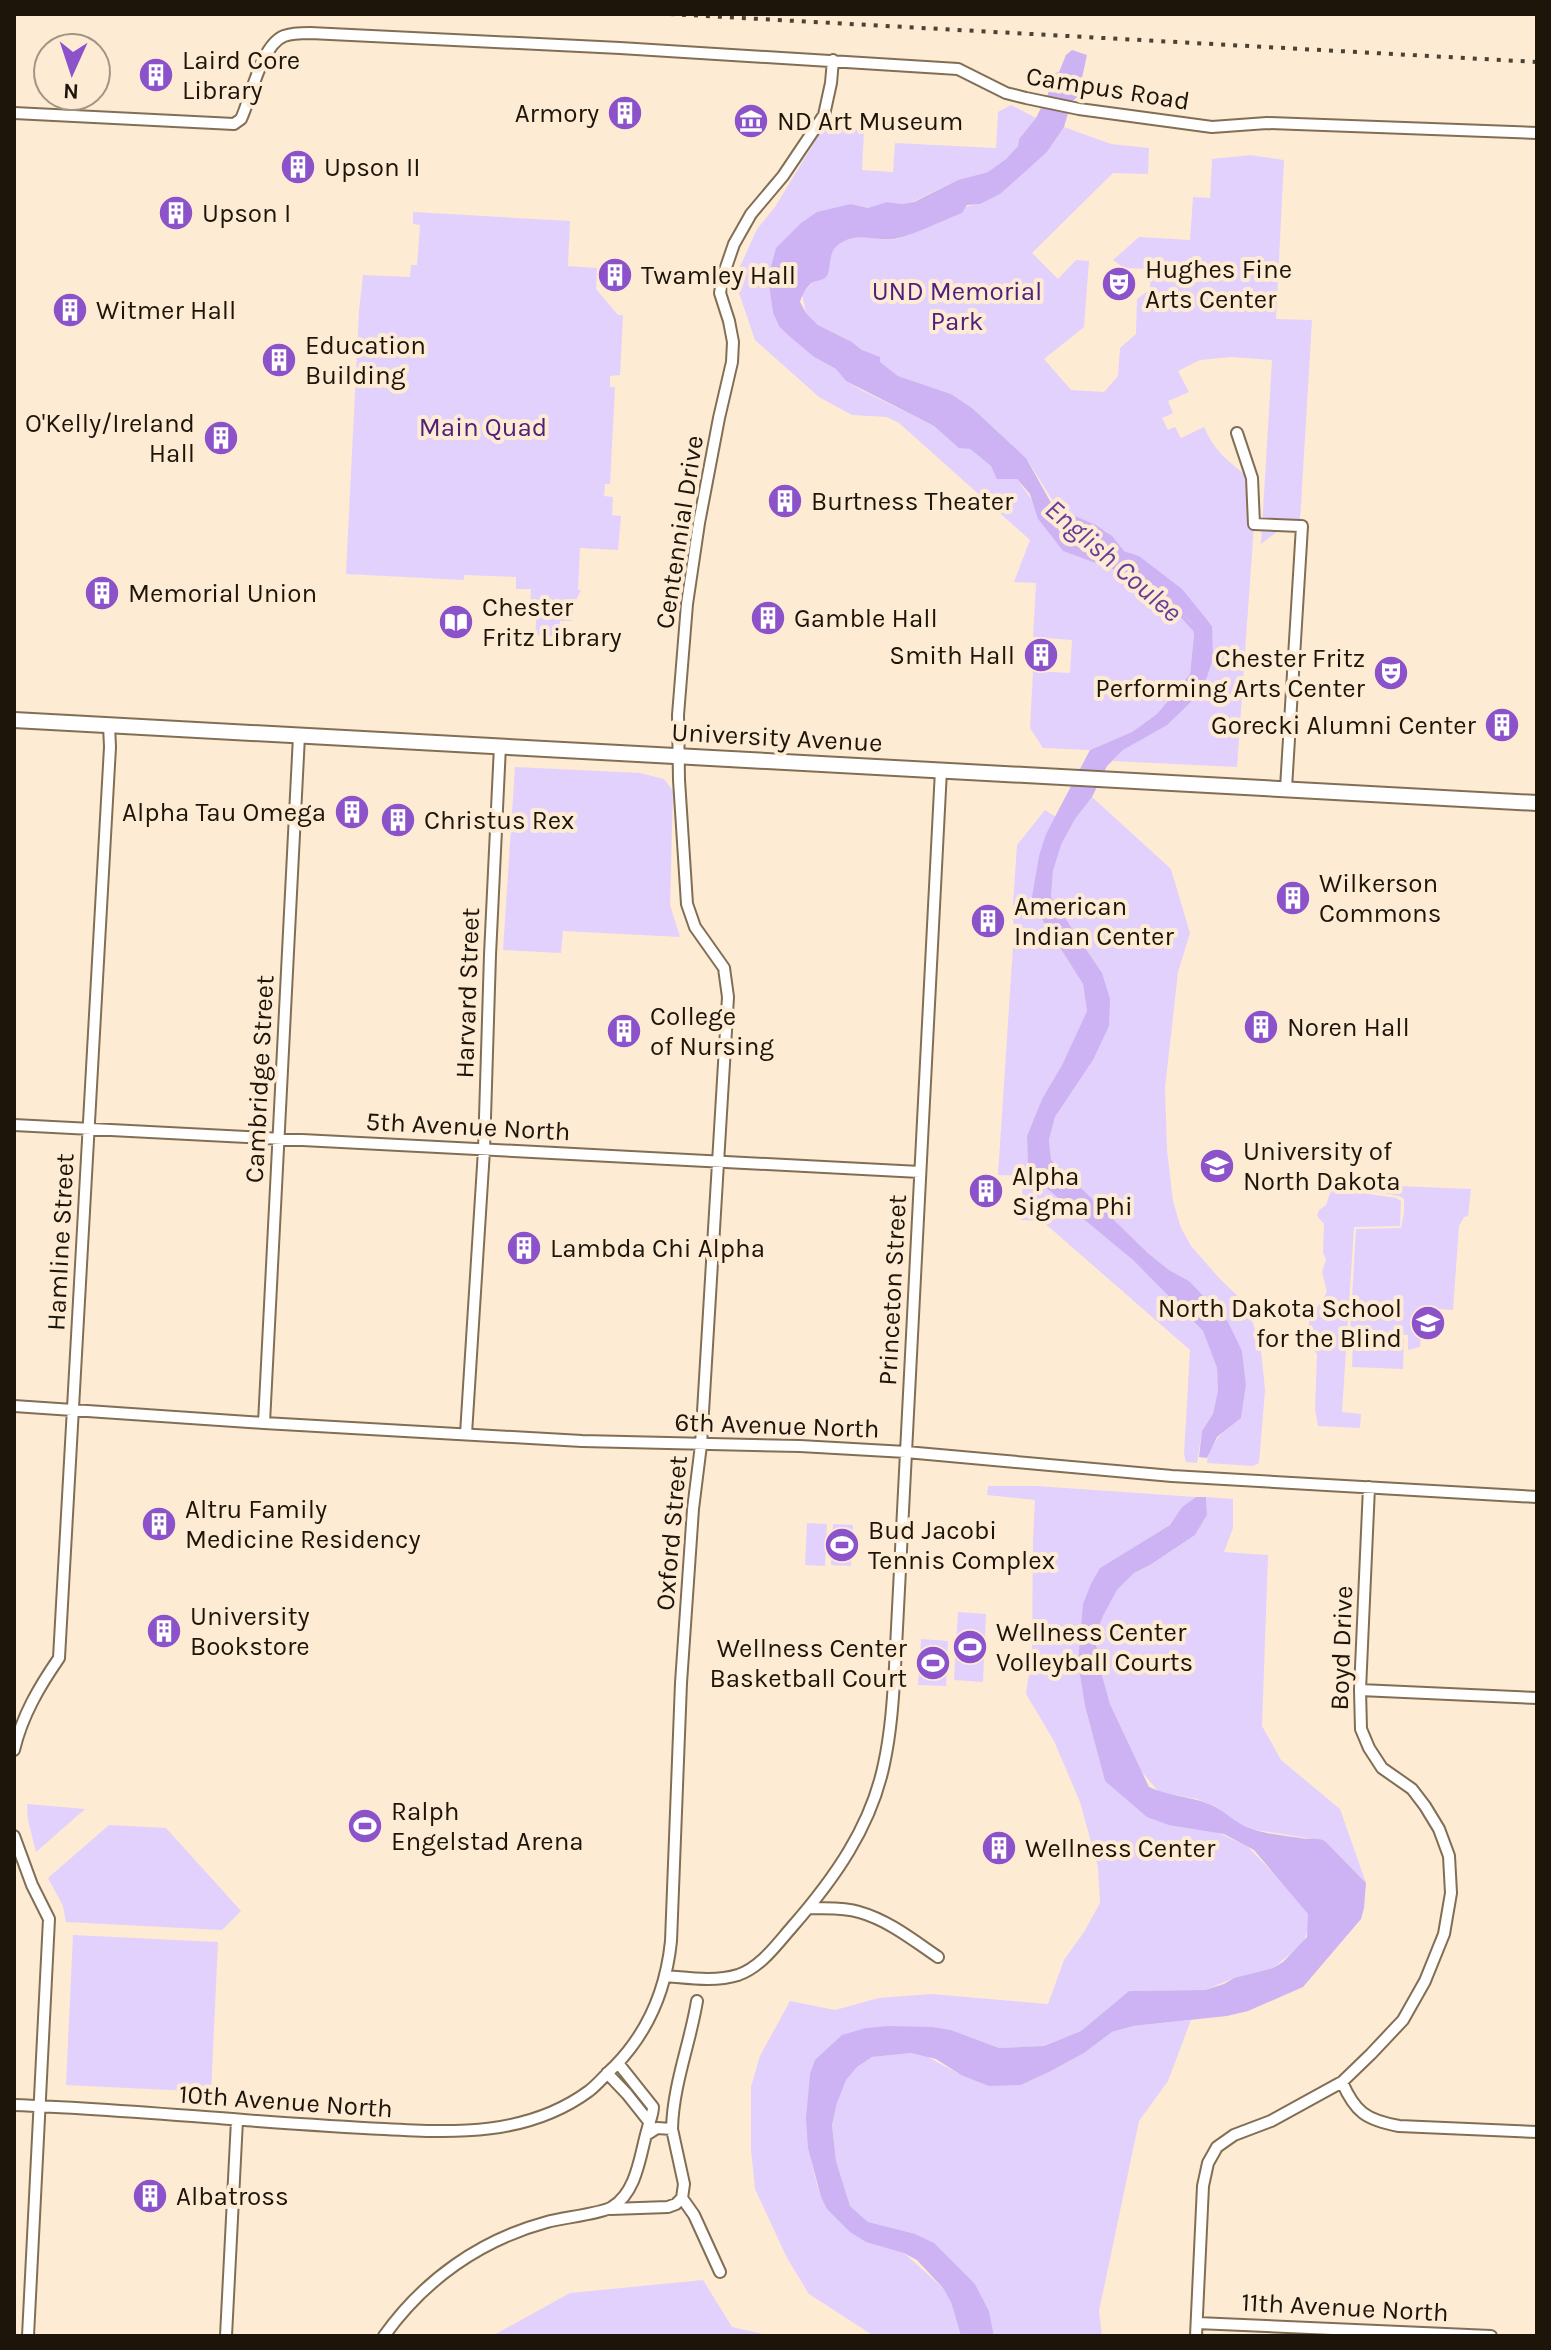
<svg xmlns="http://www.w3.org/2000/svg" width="1551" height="2350" viewBox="0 0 1551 2350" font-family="Karla,sans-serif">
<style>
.green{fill:#e2d1fd}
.water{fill:#cdb3f3}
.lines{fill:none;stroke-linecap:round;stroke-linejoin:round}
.stream{stroke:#cdb3f3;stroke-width:4}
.street-casing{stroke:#826e54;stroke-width:14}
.secondary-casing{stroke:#826e54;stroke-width:18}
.street{stroke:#fff;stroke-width:10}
.secondary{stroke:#fff;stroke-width:14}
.rail{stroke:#4b4134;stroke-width:4;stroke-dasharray:4 8;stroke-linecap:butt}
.labels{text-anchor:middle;stroke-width:8;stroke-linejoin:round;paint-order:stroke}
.poi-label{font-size:26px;fill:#1d150a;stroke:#fdebd4;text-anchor:start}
.street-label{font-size:26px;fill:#1d150a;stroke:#fdebd4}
.park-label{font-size:26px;fill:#4f217b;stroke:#fdebd4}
.water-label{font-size:28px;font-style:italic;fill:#683d98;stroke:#fdebd4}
</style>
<rect width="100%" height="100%" fill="#fdebd4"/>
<path class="green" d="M1011,105L1036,118L1019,139L1018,146L1006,159L988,172L958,180L912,202L902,204L887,202L868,208L851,204L768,278L773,313L778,324L814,357L836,369L846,381L861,390L934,426L959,447L970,449L991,466L1017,479L1034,503L1038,519L1063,551L1115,569L1164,595L1191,622L1194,635L1190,674L1157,714L1132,732L1090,750L1043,748L1030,728L1033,671L1070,673L1072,640L1033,637L1036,583L1014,582L1030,540L899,423L887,417L852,415L819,397L755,340L739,293V269L757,229L775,207L823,128L864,130L862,170L893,172L895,143L996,148L998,112Z
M1064,127L1111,144L1149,148L1148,174L1113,173L1032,253L1058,279L1076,260L1089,261L1084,327L1044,359L1071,390L1104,392L1118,376L1120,348L1136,334L1137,299L1150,289V269L1124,268L1113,260L1139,237L1190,240L1193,197L1210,198L1212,159L1250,155L1284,160L1276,319L1312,320L1300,521L1282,528L1261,544L1272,360L1232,357L1200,360L1178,371L1189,392L1168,401L1173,413L1162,418L1168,430L1175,427L1181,438L1204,427C1215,452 1228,461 1248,477L1254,524L1237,767L1112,761L1123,750L1196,697L1212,625L1139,556L1124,551L1106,531L1058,509L1026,458L972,408L951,394L898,376L852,342L818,325L806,313L802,294C806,289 811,285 815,280C823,269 828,253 839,244C858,230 880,244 900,238C927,230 951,207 980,204L1047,152Z
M413,212L570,221L568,266L597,268L596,289L618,315H623L620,375L610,376V387H615L610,484H605L604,496L613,497L612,515L621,516L618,550L580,548L578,590H581L574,604L571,621H560L559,637L535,635L537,610L530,609L531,589H516V577L464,575V580L346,574L359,311L363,275L410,277L411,265H417L420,225L413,224Z
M515,767L640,773L664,779L673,791L670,905L680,937L563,931L561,953L503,950Z
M1092,797L1171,869L1190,933L1178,972L1165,1088L1167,1150L1173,1201L1181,1228L1191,1246L1219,1278L1248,1306L1261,1350L1265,1390L1259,1463L1253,1466L1207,1463C1209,1441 1225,1431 1241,1418L1246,1385L1242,1351L1189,1281L1169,1270L1149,1254L1082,1189L1058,1171L1051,1159L1049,1140L1055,1117L1093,1060L1102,973L1051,897L1053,871L1061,845L1075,819Z
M1045,810L1056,817L1046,834L1038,913L1083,984L1087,1011L1062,1065L1042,1099L1027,1136L1028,1167L1133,1260L1203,1331L1217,1368L1218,1390L1213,1414L1202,1431L1197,1463L1186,1462L1184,1454L1190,1350L1042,1221L1021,1220L1023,1176L998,1175L1013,946L1025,940V936L1015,927L1012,918L1017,845Z
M1349,1184L1471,1189L1468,1216L1464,1217L1459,1226L1453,1310L1423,1308L1420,1347L1408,1350V1335L1350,1333L1356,1229L1401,1228L1404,1213V1199L1399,1196L1355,1188Z
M1333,1185H1341L1356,1192L1396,1198L1401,1201L1400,1226L1354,1227L1342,1412L1361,1414L1360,1428L1318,1426L1315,1409L1317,1354L1308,1343L1309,1320L1327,1292L1322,1272L1326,1260L1323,1252L1324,1224L1317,1216L1319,1210L1326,1205Z
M1353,1336L1404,1338L1403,1369L1352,1367Z
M988,1486H1036L1196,1497L1182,1507L1170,1525L1100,1568L1078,1663L1085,1706L1105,1781L1247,1846L1281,1881L1308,1914V1930L1303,1943L1273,1968L1234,1978L1205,1990L1129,1991L1081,2031L1044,2046L999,2048L951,2030L933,2027L866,2028L810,2074C806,2120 806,2153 821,2197L904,2253L943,2288L951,2302L961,2336H874L809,2294L787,2258L755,2189L751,2149V2087L760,2056L790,2001L835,2010L879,1998L931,1994L1048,2004L1064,1960L1084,1932L1100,1903L1098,1867L1080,1802L1054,1741L1026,1694L1032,1653L1033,1540L1035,1500L987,1495Z
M1206,1497L1233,1499V1528L1224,1552L1268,1555L1262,1726L1281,1760L1340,1809L1366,1883L1325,1841L1251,1829L1231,1820L1217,1807L1197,1799L1159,1792L1142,1772L1110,1704L1100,1668L1095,1637L1103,1616L1117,1590L1134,1573L1150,1565L1195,1535L1207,1515Z
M807,1523L827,1524L825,1566L805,1565Z
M833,1524L853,1525L851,1566L831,1565Z
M958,1612L986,1614L983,1682L954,1680Z
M921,1639L948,1641L946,1686L918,1685Z
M27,1804L85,1809L36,1852L28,1820Z
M109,1825L166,1828L241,1911L222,1930L66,1922L63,1906L48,1878Z
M73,1935L218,1942L211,2092L66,2085Z
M1191,2020L1168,2081L1139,2121L1099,2311L1102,2336H994L989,2311L975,2284L957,2268L885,2227L868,2222L850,2206L836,2161L832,2125L837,2103L845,2080L857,2067L872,2057L911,2053L926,2056L961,2075L1021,2085L1051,2071L1084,2053L1112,2032L1133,2026Z
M703,2280L732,2327L772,2336H492L570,2293Z"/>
<path class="water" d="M1072,50L1087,55L1078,96L1071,103L1064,127L1047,152L1000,194L980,204L967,205L962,213C946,219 907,238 893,239C874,241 855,231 838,245C826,254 833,271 825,278C821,281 817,280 813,282C806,287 802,295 800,302L806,313L818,325L852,342L862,350L880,357V362L898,376L951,394L972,408L1026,458L1050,501L1058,509L1096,525L1112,536L1124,551L1139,556L1182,589L1212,626L1213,658L1207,677L1196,697L1167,725L1123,750L1107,766L1092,797L1075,819L1061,845L1053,871L1051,897L1102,973L1110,999L1109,1026L1093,1060L1055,1117L1049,1140L1051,1159L1058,1171L1082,1189L1149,1254L1169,1270L1189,1281L1228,1322L1242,1351L1246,1385L1241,1418L1217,1437L1207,1458L1199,1457L1202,1431L1213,1414L1218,1390L1217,1368L1203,1331L1133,1260L1044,1186L1028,1167L1027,1136L1042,1099L1062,1065L1087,1011L1083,984L1038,913L1032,897L1039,856L1046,834L1090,750L1132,732L1157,714L1190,674L1194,635L1191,622L1172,604L1129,575L1063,551L1038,519L1030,494L1017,479H997L991,466L970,449L959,448L934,426L846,381L836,369L814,357L788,335L779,326L773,313L768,278L776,248L801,223L817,212L851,204L868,208L887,202L902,204L914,202L958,180L988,172L1006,159L1018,146L1019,139L1036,118L1048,94L1051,83L1046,76L1059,72L1066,55Z
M1196,1497H1206L1207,1515L1195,1535L1150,1565L1134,1573L1117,1590L1103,1616L1095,1637L1100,1668L1110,1704L1149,1787C1168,1796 1189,1796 1209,1804C1225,1810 1235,1824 1252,1829C1267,1834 1285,1836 1301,1838C1310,1840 1317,1837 1325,1841L1366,1883L1364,1908L1361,1919L1303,1987L1248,2011L1227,2016L1133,2026L1112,2032L1084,2053L1051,2071L1021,2085L989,2086L961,2075L936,2059L911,2053L872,2057L857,2067L846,2080L837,2103L832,2125L836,2161L850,2206L868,2222L915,2234L934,2243L975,2284L989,2311L994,2336H961L951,2302L943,2288L917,2260L904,2253L866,2242L850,2232L827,2209L821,2197L808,2148L806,2118L810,2074L815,2060L842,2035L866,2028L888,2026L933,2027L951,2030L999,2048L1044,2046L1081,2031L1129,1991L1205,1990L1224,1984L1234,1978L1273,1968L1283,1962L1307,1937L1308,1914L1254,1850L1224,1834L1169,1825L1147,1817L1105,1781L1085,1706L1078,1663L1083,1604L1091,1584L1100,1568L1170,1525L1182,1507Z"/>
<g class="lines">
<path class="stream" d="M1170,602L1193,628"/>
<g class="street-casing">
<path id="street" d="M14,113L234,124L241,119C251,98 261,45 284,36C292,33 301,33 310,33L620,48L958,69L1006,93L1026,98L1079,109L1212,127L1267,123L1537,133
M1237,433L1252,478L1254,524L1300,526
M1286,788L1302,526
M14,1125L920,1172
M14,1406L264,1423L582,1441L800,1446L906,1452L1172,1476L1537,1497
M264,1423L299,736
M466,1434L484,1150L490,955L500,746
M1360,1690L1537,1698
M14,1750C22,1716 39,1687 59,1658L110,747L109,725
M14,1836L32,1885L49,1919L28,2336
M808,1908C824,1909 843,1907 859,1912C888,1920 913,1940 938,1957
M666,1976C690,1978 715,1982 738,1975C761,1967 777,1944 792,1927C834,1879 871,1827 884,1764C891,1732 893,1699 895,1667L941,770
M607,2073L627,2094L650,2123
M1342,2082C1355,2112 1366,2120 1399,2126L1537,2132
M14,2105C95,2108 176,2115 257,2121C299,2124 342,2127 384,2129C455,2133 528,2136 589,2091C598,2084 606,2074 615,2066C649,2031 666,1990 671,1941L681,1683L693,1509L701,1445L728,997L724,968L695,927L687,904L679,780L678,715L687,604L699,523L719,418L732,362L733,342L729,321L720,293L723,276L734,244L751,214L783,176L824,115L831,83L833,60
M646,2135L657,2128L672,2129C673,2085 690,2044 697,2001
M682,2198L694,2215L720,2272
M611,2209L668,2207L676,2204L682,2198L684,2184L672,2129
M1197,2323L1491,2336
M226,2336L237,2120
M384,2336C424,2280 480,2240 547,2222C561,2218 604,2213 612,2207C637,2192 640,2155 647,2131C649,2122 653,2115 653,2107L618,2063
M1196,2336L1203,2186L1208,2163L1217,2147L1234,2135L1271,2121L1342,2082L1371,2054L1403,2020L1425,1981L1444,1934L1451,1893L1449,1856L1439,1829L1425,1806L1412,1789L1382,1768L1369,1748L1361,1729L1360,1690L1369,1487"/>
</g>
<g class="secondary-casing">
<path id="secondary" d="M14,720L1537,803"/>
</g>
<use href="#street" class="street"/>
<use href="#secondary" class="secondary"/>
<path class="rail" d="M670,14L1537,62"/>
</g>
<defs>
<g id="building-disc" transform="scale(1.8)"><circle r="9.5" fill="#8b52ca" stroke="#fdebd4"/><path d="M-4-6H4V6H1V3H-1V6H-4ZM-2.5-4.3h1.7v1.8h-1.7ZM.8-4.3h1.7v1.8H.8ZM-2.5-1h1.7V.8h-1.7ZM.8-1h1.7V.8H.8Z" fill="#fff"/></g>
<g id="museum-disc" transform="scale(1.8)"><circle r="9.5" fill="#8b52ca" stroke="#fdebd4"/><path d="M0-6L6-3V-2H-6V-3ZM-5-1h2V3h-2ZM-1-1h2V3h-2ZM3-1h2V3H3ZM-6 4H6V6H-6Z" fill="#fff"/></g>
<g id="theatre-disc" transform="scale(1.8)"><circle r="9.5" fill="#8b52ca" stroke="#fdebd4"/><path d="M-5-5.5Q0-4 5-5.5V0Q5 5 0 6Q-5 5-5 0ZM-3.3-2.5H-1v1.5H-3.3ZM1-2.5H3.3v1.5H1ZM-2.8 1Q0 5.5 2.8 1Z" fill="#fff"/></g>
<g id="library-disc" transform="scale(1.8)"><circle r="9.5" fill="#8b52ca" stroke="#fdebd4"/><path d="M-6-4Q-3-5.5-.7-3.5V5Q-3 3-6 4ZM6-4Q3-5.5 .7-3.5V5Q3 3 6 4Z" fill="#fff"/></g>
<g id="university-disc" transform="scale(1.8)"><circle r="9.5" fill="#8b52ca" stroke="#fdebd4"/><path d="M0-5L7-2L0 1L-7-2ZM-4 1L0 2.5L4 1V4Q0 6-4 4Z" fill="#fff"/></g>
<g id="school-disc" transform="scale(1.8)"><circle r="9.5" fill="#8b52ca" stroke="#fdebd4"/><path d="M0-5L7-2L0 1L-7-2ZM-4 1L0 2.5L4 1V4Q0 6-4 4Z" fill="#fff"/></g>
<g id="stadium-disc" transform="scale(1.8)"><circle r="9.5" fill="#8b52ca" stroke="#fdebd4"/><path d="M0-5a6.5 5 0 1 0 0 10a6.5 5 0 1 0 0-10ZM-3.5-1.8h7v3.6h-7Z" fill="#fff"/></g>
</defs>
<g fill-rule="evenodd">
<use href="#building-disc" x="156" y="75"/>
<use href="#building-disc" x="625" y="113"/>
<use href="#museum-disc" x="751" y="121"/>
<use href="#building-disc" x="298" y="167"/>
<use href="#building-disc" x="176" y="213"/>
<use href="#building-disc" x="615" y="275"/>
<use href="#theatre-disc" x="1119" y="284"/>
<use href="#building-disc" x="70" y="310"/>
<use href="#building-disc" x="279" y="360"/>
<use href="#building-disc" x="221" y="438"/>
<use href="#building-disc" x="785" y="501"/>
<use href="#building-disc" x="102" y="593"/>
<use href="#building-disc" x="768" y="618"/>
<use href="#library-disc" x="456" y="622"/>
<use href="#building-disc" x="1041" y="655"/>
<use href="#theatre-disc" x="1391" y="673"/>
<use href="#building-disc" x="1502" y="725"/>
<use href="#building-disc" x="352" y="812"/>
<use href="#building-disc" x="398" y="820"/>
<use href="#building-disc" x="1293" y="898"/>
<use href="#building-disc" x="988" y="921"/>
<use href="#building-disc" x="1261" y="1027"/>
<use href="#building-disc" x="624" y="1031"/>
<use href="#university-disc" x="1217" y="1166"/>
<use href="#building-disc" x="986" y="1191"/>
<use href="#building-disc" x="524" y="1248"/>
<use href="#school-disc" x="1428" y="1323"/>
<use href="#building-disc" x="159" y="1524"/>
<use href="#stadium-disc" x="842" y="1545"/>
<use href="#building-disc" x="164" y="1631"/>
<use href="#stadium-disc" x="970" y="1647"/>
<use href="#stadium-disc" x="933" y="1663"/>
<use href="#stadium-disc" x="365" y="1826"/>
<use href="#building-disc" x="999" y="1848"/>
<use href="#building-disc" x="150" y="2196"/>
</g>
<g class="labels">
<g class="poi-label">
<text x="182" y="69">Laird Core<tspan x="182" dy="30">Library</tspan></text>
<text x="599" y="122" text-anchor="end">Armory</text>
<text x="777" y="130">ND Art Museum</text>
<text x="324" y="176">Upson II</text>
<text x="202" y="222">Upson I</text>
<text x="1145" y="278">Hughes Fine<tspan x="1145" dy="30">Arts Center</tspan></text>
<text x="641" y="284">Twamley Hall</text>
<text x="96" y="319">Witmer Hall</text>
<text x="305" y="354">Education<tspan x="305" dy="30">Building</tspan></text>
<text x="195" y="432" text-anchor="end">O'Kelly/Ireland<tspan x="195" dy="30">Hall</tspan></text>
<text x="811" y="510">Burtness Theater</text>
<text x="128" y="602">Memorial Union</text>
<text x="482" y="616">Chester<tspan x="482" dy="30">Fritz Library</tspan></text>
<text x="794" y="627">Gamble Hall</text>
<text x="1015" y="664" text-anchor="end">Smith Hall</text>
<text x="1365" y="667" text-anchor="end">Chester Fritz<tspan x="1365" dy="30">Performing Arts Center</tspan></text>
<text x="1476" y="734" text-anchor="end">Gorecki Alumni Center</text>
<text x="326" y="821" text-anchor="end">Alpha Tau Omega</text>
<text x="424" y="829">Christus Rex</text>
<text x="1319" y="892">Wilkerson<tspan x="1319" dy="30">Commons</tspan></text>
<text x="1014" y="915">American<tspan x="1014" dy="30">Indian Center</tspan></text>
<text x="650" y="1025">College<tspan x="650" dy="30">of Nursing</tspan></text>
<text x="1287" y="1036">Noren Hall</text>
<text x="1243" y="1160">University of<tspan x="1243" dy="30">North Dakota</tspan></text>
<text x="1012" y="1185">Alpha<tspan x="1012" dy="30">Sigma Phi</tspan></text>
<text x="550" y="1257">Lambda Chi Alpha</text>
<text x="1402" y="1317" text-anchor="end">North Dakota School<tspan x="1402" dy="30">for the Blind</tspan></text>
<text x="185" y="1518">Altru Family<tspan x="185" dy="30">Medicine Residency</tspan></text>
<text x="868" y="1539">Bud Jacobi<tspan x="868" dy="30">Tennis Complex</tspan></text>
<text x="190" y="1625">University<tspan x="190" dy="30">Bookstore</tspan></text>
<text x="996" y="1641">Wellness Center<tspan x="996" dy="30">Volleyball Courts</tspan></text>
<text x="907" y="1657" text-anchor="end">Wellness Center<tspan x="907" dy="30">Basketball Court</tspan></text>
<text x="391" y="1820">Ralph<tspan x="391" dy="30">Engelstad Arena</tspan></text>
<text x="1025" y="1857">Wellness Center</text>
<text x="176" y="2205">Albatross</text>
</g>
<g class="street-label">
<text transform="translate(1108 88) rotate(9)" y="9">Campus Road</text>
<text transform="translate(679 532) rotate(-81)" y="9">Centennial Drive</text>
<text transform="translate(777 737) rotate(3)" y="9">University Avenue</text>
<text transform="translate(467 993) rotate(-88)" y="9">Harvard Street</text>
<text transform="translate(259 1079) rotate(-87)" y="9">Cambridge Street</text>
<text transform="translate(468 1126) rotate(3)" y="9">5th Avenue North</text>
<text transform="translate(60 1242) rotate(-87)" y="9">Hamline Street</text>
<text transform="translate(892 1290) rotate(-87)" y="9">Princeton Street</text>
<text transform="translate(777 1425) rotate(2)" y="9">6th Avenue North</text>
<text transform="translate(671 1533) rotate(-85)" y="9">Oxford Street</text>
<text transform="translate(1341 1648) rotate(-88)" y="9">Boyd Drive</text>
<text transform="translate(286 2101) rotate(4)" y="9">10th Avenue North</text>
<text transform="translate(1345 2307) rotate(3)" y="9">11th Avenue North</text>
</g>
<g class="park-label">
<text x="957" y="300">UND Memorial<tspan x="957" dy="30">Park</tspan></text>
<text x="483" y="436">Main Quad</text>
</g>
<g class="water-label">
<text transform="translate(1114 560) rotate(41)" y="10">English Coulee</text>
</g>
</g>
<rect width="1551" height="2350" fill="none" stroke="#1d150a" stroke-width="32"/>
<g transform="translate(72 72) rotate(183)"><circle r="38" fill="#fdebd4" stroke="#a39583" stroke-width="2"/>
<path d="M0-6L14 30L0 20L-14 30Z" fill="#8b52ca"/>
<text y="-12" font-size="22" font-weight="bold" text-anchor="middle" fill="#1d150a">N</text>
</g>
</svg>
